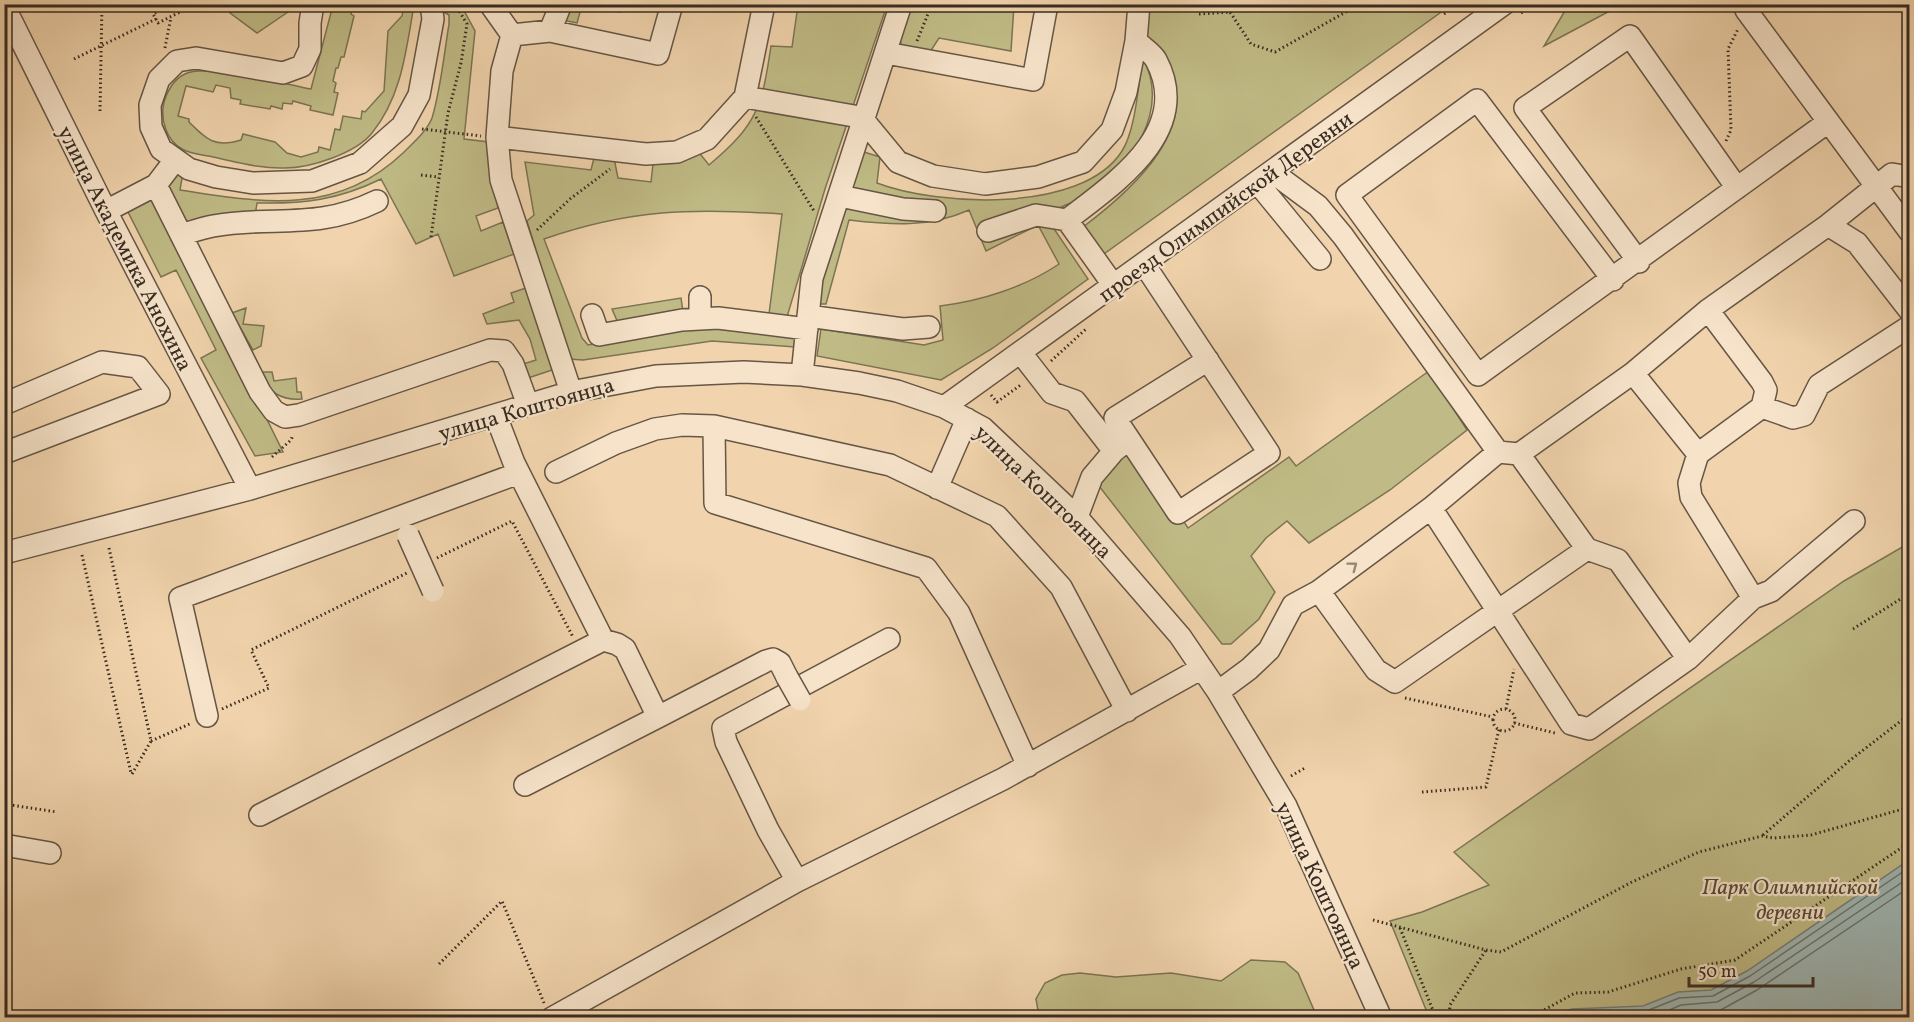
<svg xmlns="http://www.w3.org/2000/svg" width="1914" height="1022" viewBox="0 0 1914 1022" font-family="Vollkorn,serif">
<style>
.green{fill:#c0bb86;stroke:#7c7454;stroke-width:1.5}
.water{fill:#9eb6b4;stroke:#757f7a;stroke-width:1.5}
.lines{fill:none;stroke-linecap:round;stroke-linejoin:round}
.shore{stroke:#6b716b;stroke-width:1.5}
.minor-casing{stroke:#665645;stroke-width:24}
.path{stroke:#382c22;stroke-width:3;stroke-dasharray:1.5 3;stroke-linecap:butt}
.minor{stroke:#f6e3ca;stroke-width:21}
.minor-bridge-casing{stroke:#665645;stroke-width:24;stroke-linecap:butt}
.minor-bridge{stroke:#f6e3ca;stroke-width:21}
.oneway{stroke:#978876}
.labels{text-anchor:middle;stroke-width:4.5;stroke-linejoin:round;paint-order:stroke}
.street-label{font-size:22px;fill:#382c22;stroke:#f6e3ca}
.park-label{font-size:22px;font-style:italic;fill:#534936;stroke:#f6e3ca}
</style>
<rect width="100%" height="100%" fill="#f1d4ad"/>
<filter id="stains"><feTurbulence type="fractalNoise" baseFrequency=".00333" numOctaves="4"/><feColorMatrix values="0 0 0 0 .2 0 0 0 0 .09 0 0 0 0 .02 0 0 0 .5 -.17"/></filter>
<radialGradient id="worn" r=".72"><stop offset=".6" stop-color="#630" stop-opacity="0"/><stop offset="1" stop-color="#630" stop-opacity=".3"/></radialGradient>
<path class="green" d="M1569,4H1621V5L1544,46Z
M239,5H287L288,12L257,33L230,13Z
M333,5L353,6L351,14L354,16L344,57H341L338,68H336L333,81L336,83L334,92L338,93L333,115L310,110L311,106L293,101L292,104L283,103L282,109L271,106L270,109L240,104L241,100L231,98L230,88L216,85L213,92L186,86L178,116L189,119V122C207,140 215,148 241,140L243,134L275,142L287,153L301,157L318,152L319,147L330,150L335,129L340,130L343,116L361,119L362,111L365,112L384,91L388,31L402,16L404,5H414C406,50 402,96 372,133C356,153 311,168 285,168C261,169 237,162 213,157C204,155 190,154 182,149C166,140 160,119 164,102C167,91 174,79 185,74C208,63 284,84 311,89Z
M436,5H461L475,31L464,139L489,142L498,208L476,216L481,231L503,222L514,254L454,276L438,234L416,244L381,179C338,200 304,204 257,203L255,216L187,223L168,185L174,170L183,172L180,190C262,203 337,216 403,153C413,143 427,131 432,118C441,88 444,54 449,24V15L437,8Z
M565,5H631L620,12L582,5L577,23L562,20Z
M798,5H887L825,189L787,317L769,314L782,214C693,208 630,209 544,239L582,338L588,345L695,327L797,336L795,347L712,341L583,360L569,359L527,221L534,215L525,162L591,170L595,154L614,158L618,178L651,182L653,164L673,163L697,150L709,165C757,125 762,107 771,46L792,47Z
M908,5H1014L1011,51L939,38L930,52L905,50L900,41Z
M1149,5H1451L1101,256L1083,227C1132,190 1208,124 1163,57C1159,50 1149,44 1143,38Z
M1143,58C1170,109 1133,168 1087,195C1078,201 1067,204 1057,209L1050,223L1088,279L993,348L941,380L817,356L821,329L924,345L943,340L940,306C981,301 1025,287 1059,264L1038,225L986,251L969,210C929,228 891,225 849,220L826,304H815L864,152L880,157L877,183C937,206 1082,214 1122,151C1136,129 1138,84 1143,58Z
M154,190L283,452L255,456L201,358L216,350L176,270L161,277L125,206Z
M526,288L555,369L525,379L520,365L536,360L530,339L519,320L487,324L483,314L514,302L511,293Z
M681,298L683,312L618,323L612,309Z
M246,308L243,324L264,326L261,346L253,350L232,313Z
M1429,371L1467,430L1390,490L1309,543L1287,521L1266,538L1251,556L1275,592L1259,619L1231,644H1222L1092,477L1129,439L1188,528L1289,457L1296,466Z
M262,372H272L274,381L296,378L297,392H301L302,399C283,401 265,392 262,372Z
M1909,543V1017H1429L1390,921L1422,912L1489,885L1454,852L1844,581Z
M1251,960L1285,962L1298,973L1317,1017L1039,1016L1036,999L1045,983L1062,975L1080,973L1116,977L1171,973L1221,981Z"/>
<path class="water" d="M1909,860V1017H1556L1564,1011L1572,1009L1643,1006L1678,992L1711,990L1747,971Z"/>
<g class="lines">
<path class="shore" d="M1565,1018L1573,1015L1644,1012L1679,998L1713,996L1750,976L1910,867
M1651,1018L1681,1005L1717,1002L1754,982L1910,877
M1675,1018L1683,1014L1717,1012L1757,990L1910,887"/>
<g class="minor-casing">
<path id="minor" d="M313,4L310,23V49L302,66L283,73L196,58L177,61L159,79L150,105L151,127L161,149L189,169L216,177L253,183L312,181L360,163L402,126L419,95L433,19L431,4
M490,4L512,35
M4,6L106,211L250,489
M1746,10L1910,232
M550,31L561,4
M886,53L1033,80L1047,4
M745,97L854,116L865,122L898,162L933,176L985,184L1038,177L1083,162L1112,130L1126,92L1136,41
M497,137L646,154L677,152L707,139L745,97L764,4
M1272,172L1318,206L1343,236L1498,452
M1257,182L1320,259
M156,185L260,392L274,411L285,417L299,415L490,350L504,351L513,364L528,405
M840,196L903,209L935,211
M106,211L156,185L175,160
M1828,225L1857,243L1910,311
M988,231L1036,215L1067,220
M181,235C191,232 202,228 213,226C274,215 315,231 377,201
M1639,262L1525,108L1630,36L1737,188
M1613,280L1477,100L1347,195L1478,375L1828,122
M1114,286L1067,220C1115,183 1194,131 1156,60C1152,53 1142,47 1136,41L1139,4
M700,297V319
M592,315L599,335L682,320L718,318L807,329
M808,316L903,329L929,327
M1021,353L1052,393L1075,401L1114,451L1092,477L1077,517
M1633,373L1708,310L1828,225L1892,174L1910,177
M802,375L812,278L901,4
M571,392L501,180L497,137L502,71L512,35L550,31L658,54L672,4
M4,404L102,362L138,367L159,394L4,453
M944,407L1504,4
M1762,407L1793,418L1804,415L1819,385L1910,326
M496,416L514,463L603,640
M714,426L715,503L926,568L959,613L1028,766
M1129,439L1115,418L1208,360
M1114,451L1129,439L1178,513L1269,453L1144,264
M1698,454L1762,407L1766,390L1762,382L1708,310
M556,472L616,443L655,429L682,425L714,426L890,465L997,516L1061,587L1127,711
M937,488L967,419
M1431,508L1571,724L1589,729L1688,659L1753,598L1691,497L1689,483L1698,454L1633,373L1519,454
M4,553L250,489L571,392L656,376L744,372L802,375L859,383L897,391L944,407L983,428L1077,517L1180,636L1218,692L1286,806L1381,1018
M1319,591L1376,670L1395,682L1587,549
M1753,598L1771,591L1854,521
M1218,692L1249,669L1269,650L1293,605L1319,591L1431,508L1498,452L1519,454L1587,549L1618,560L1688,659
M207,716L180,598L519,473
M525,785L658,717
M260,815L603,640L617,644L625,649L658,717L766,661L773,659L780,663L787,677
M4,845L50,853
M797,881L768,830L726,742L723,728L889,639
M552,1018L797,881L1003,779L1202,668"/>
</g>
<path class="path" d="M172,4L153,14L158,23L196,4
M1521,13L1534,4
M1199,14L1230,12L1251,44L1275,52L1360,4
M1444,14L1457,4
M917,41L932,4
M165,48L171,17
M74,59L156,19
M100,111L102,4
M756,117L814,211
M422,129L481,136
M1726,141L1731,130L1728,49L1738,29
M421,175L439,177
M537,230L570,199L610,169
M431,237L448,113L461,63L467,24L455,4
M1051,361L1086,329
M991,395L997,402L1022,384
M272,457L291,440L293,435
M109,548L151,741L132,774
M82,555L131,773
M437,558L512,521L573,637
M1853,629L1910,593
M1405,698L1493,717
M222,709L269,688L251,650L407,573
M1506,709L1514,669
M1493 720a11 11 0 1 1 22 0a11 11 0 1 1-22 0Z
M1514,723L1555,733
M151,741L192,723
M1291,776L1305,768
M1422,792L1486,787L1499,729
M4,804L57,812
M1763,835L1849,761L1910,714
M1373,920L1486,950L1501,952L1632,882L1699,852L1762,836L1774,838L1811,835L1910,807
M1400,928L1436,1018
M439,964L502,901L544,1003
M1449,1018L1450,1005L1486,950
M1541,1018L1544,1010L1575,993L1608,992L1681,969L1735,960L1910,842"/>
<use href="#minor" class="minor"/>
<g class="minor-bridge-casing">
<path id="minor-bridge" d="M408,535L433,591
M787,677L800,700"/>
</g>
<use href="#minor-bridge" class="minor-bridge"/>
</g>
<defs><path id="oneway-chevron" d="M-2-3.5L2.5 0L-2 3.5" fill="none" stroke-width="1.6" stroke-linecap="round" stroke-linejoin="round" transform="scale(1.5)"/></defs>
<use class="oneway" href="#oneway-chevron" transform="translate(1353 566) rotate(-37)"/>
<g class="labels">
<g class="street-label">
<text transform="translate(1225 206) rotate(-36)" y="8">проезд Олимпийской Деревни</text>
<text transform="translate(126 248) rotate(63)" y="8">улица Академика Анохина</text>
<text transform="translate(526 408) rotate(-16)" y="8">улица Коштоянца</text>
<text transform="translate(1044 491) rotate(44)" y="8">улица Коштоянца</text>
<text transform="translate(1321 885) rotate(65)" y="8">улица Коштоянца</text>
</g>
<g class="park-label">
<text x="1790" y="894">Парк Олимпийской<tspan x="1790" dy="25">деревни</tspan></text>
</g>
</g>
<rect width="1914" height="1022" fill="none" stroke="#f1d4ad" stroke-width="24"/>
<rect x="6" y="6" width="1902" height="1010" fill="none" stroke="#382c22" stroke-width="3"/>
<rect x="12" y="12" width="1890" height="998" fill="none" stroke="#382c22" stroke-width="1.5"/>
<path d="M1689 977v9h124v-9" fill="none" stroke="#382c22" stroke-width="3"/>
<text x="1698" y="977" font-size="18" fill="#382c22" stroke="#f6e3ca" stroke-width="4.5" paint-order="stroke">50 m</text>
<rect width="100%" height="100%" filter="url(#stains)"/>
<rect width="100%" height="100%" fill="url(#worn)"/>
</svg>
